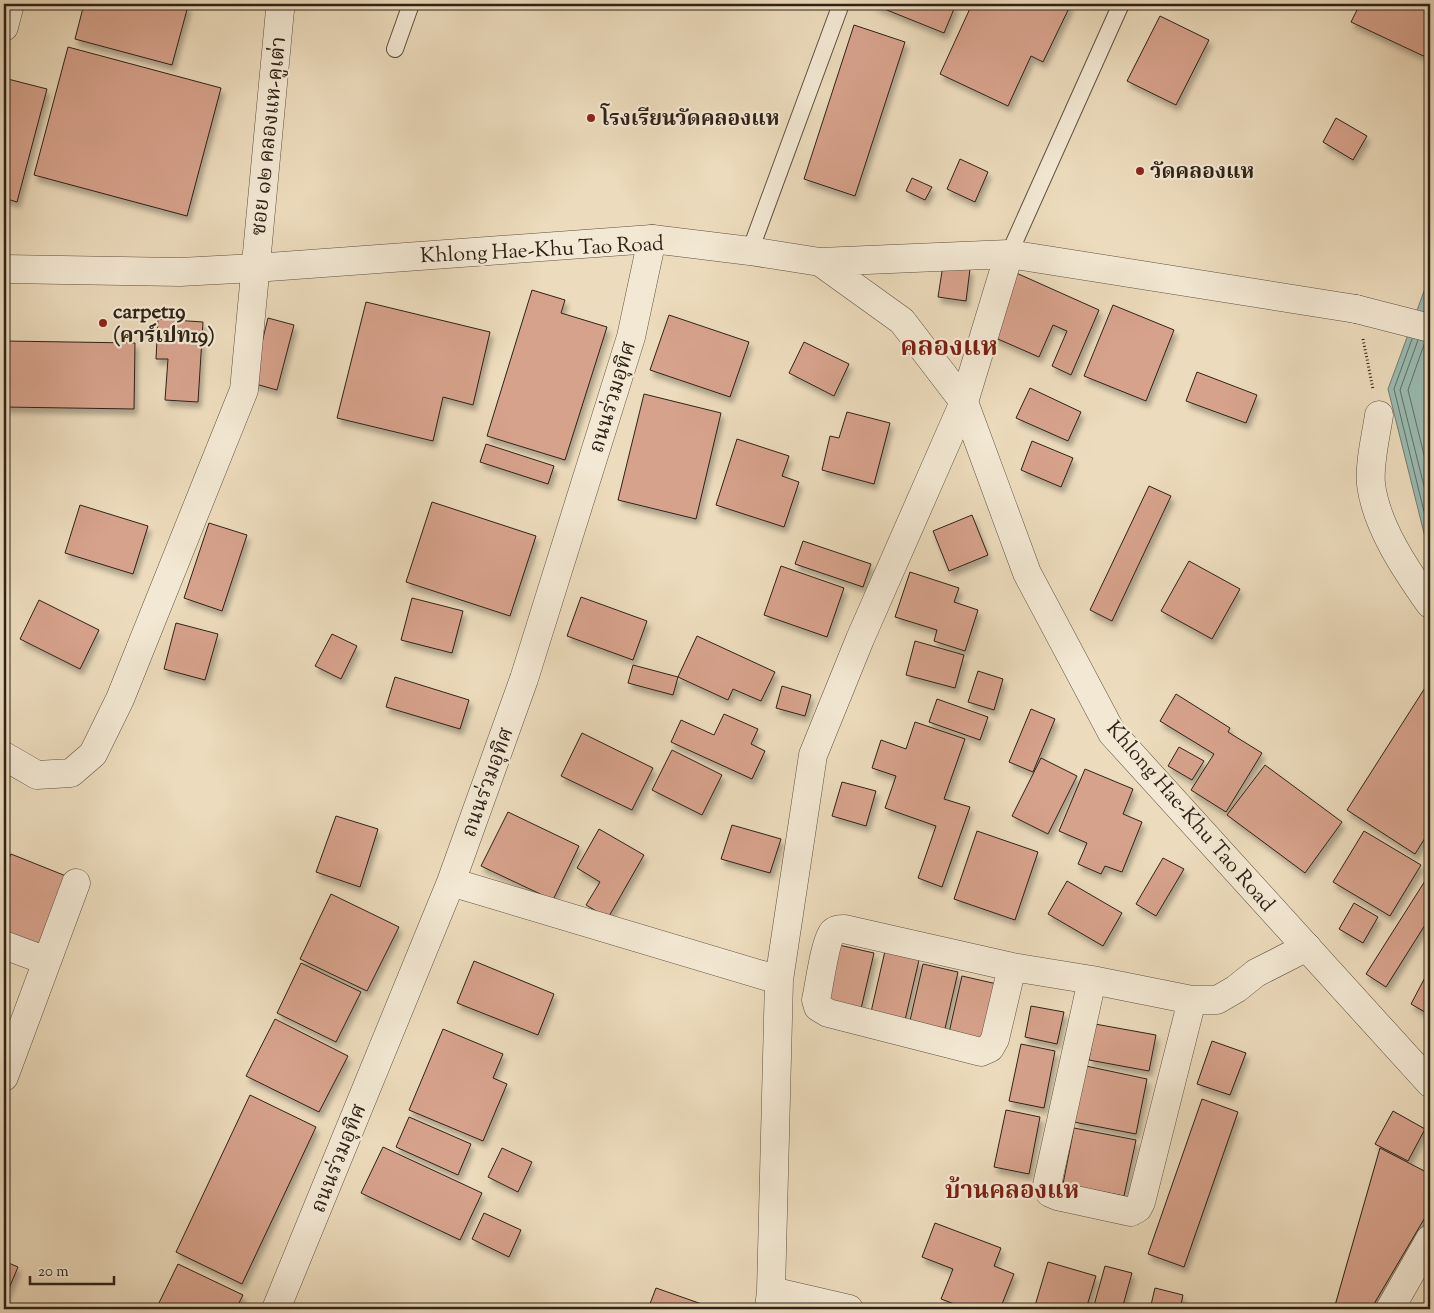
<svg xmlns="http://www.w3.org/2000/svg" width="1434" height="1313" viewBox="0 0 1434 1313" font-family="'Sorts Mill Goudy','Noto Serif Thai',serif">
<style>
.water{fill:#99bbb2;stroke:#6e7e74}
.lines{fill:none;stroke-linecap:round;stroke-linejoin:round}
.shore{stroke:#646e65;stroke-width:1}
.building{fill:#d7a28c;stroke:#2e2218;filter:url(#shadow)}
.service-casing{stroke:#5e5041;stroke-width:18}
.minor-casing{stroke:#5e5041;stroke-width:29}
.tertiary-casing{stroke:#5e5041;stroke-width:29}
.path{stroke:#2e2218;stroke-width:3;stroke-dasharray:1 2.5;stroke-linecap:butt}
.service{stroke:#f3e8d3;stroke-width:16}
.minor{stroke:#f3e8d3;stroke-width:28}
.tertiary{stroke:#f3e8d3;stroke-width:28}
.poi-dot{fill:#8f2418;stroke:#f3e8d3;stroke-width:2}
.labels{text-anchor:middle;stroke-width:4.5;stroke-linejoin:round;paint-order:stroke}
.poi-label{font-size:21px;font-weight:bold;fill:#2e2218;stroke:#f3e8d3;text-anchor:start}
.street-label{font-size:21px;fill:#2e2218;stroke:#f3e8d3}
.quarter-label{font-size:24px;font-weight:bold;fill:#7a1f14;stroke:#f3e8d3}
.district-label{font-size:26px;font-weight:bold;fill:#7a1f14;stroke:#f3e8d3}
</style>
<defs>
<filter id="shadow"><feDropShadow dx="3" dy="5.5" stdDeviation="2.5" flood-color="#0004"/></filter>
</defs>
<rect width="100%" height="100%" fill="#ecdbbc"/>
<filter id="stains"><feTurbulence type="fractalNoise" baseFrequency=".004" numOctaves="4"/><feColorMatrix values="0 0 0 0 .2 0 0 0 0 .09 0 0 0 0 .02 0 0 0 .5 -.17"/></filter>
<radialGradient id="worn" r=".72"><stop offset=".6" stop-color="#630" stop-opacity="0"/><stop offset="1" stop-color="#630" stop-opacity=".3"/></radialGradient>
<path class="water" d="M1430,275V557L1388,389Z"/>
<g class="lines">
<path class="shore" d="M1412,339L1394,389L1430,536
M1418,340L1400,390L1430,510
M1425,342L1408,390L1430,479"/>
</g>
<path class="building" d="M84,4H180L188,6L172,65L75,39Z
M872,4H956L944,33Z
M972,4H1071L1043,62L1031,56L1008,106L940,74Z
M1360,4H1430V59L1351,22Z
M1160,16L1209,40L1176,105L1127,81Z
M854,25L905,42L855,196L804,179Z
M68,47L221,88L187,216L34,175Z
M4,78L47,89L17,202L4,198Z
M1336,118L1367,136L1353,160L1323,142Z
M960,159L988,172L975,202L947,189Z
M912,178L932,187L925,200L906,191Z
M943,265L970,269L966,301L938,297Z
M1014,272L1099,310L1071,375L1052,366L1067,331L1053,325L1039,357L991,336Z
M532,290L565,300L561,313L607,327L565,460L487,436Z
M366,302L490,332L473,405L443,397L433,441L337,418Z
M1113,305L1174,330L1146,401L1084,376Z
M669,315L749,342L730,397L650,370Z
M268,318L294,325L277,390L252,383Z
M158,319L203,322L198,402L165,400L168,359H156Z
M4,341L135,343L134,409L4,407Z
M804,342L849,364L834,396L789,373Z
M1197,372L1257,395L1246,423L1186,401Z
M1030,388L1081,412L1068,441L1016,418Z
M644,394L721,413L696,519L618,500Z
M847,412L890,423L874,484L822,470L830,436L839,438Z
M737,439L789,456L782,476L799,482L784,527L716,505Z
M1032,441L1073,458L1061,487L1021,470Z
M486,444L554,466L548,484L480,462Z
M1149,486L1171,496L1112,621L1090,610Z
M432,502L536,536L510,616L406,582Z
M80,505L148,526L133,574L65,553Z
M972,515L988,555L949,571L933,531Z
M209,523L247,535L222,611L184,598Z
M803,541L871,564L863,587L795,564Z
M1189,561L1240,589L1212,639L1161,611Z
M781,566L844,588L827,637L764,615Z
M910,572L959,588L954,602L978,610L965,651L934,641L937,630L895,617Z
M581,597L647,621L633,660L567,636Z
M412,598L463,611L452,653L401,640Z
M39,600L99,630L80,669L20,639Z
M176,623L218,634L205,680L164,669Z
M332,634L357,646L341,679L315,666Z
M697,636L775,672L761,701L733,689L728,700L678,677Z
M915,641L964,655L955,688L906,675Z
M633,665L678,677L673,695L628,683Z
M978,671L1003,679L994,710L968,702Z
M395,677L469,700L460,729L386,707Z
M1430,680V830L1415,854L1347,810Z
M782,686L811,695L805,716L776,708Z
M1176,694L1230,728L1228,732L1262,753L1226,812L1191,790L1214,754L1160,721Z
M937,699L988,717L980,740L929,722Z
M1031,709L1055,719L1033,772L1009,762Z
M724,714L758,729L751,744L765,751L752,779L671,742L681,720L714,735Z
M915,722L965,739L944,799L970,807L942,887L918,878L936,826L885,808L896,776L872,768L881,740L906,749Z
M582,733L653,768L632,810L561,776Z
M1179,747L1204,761L1192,780L1168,766Z
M672,750L722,775L702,815L652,790Z
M1041,758L1077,776L1048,834L1012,816Z
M1265,765L1342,822L1305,873L1227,815Z
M1085,769L1133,789L1123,814L1142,822L1122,872L1105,866L1101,874L1078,864L1087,843L1059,831Z
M842,782L876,791L866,826L832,816Z
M508,812L579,846L553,900L481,866Z
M336,816L378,829L360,887L316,872Z
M732,825L781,839L770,873L721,859Z
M599,829L644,855L608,918L586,905L600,882L577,868Z
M977,831L1038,852L1015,920L954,899Z
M1364,831L1421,865L1390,916L1333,882Z
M11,854L71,878L39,954L4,940V871Z
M1163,858L1184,869L1156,916L1136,904Z
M1430,873V917L1386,987L1366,974Z
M1067,881L1122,913L1103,946L1048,914Z
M331,894L399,927L367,991L300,959Z
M1354,903L1378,917L1363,943L1339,929Z
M839,945L874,953L860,1013L825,1005Z
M885,951L919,960L905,1020L871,1012Z
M474,961L554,994L538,1035L457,1003Z
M301,963L361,992L336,1042L277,1013Z
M923,964L958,972L944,1033L909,1025Z
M1430,968V1015L1411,1004Z
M962,976L997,984L983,1045L948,1037Z
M1031,1006L1064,1012L1057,1044L1025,1037Z
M275,1019L348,1056L319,1112L246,1076Z
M1095,1024L1156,1035L1149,1071L1089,1060Z
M443,1029L503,1054L493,1078L507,1084L483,1141L409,1110Z
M1212,1041L1246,1053L1230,1095L1197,1084Z
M1021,1044L1055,1051L1044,1108L1009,1101Z
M1086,1066L1147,1079L1136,1134L1074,1122Z
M250,1095L316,1127L242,1284L176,1252Z
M1202,1099L1238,1112L1184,1267L1148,1254Z
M1006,1110L1040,1117L1029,1174L994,1167Z
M1393,1111L1425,1129L1408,1161L1375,1144Z
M409,1117L471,1144L458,1175L396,1147Z
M1074,1128L1136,1140L1124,1196L1063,1184Z
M383,1147L482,1193L460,1240L361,1193Z
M502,1148L532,1162L518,1192L488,1177Z
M1380,1148L1430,1174V1209L1371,1309H1334Z
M484,1213L521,1230L509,1257L472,1239Z
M935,1223L1001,1248L994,1266L1014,1274L1000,1309H968L941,1299L953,1269L922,1257Z
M4,1261L18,1267L4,1300Z
M1048,1262L1096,1276L1086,1309H1034Z
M178,1264L243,1295L236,1309H156Z
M1105,1266L1132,1273L1122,1309H1093Z
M656,1288L716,1309H648Z
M1155,1288L1183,1295L1180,1309H1150Z"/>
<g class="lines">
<g class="service-casing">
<path id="service" d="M395,49L411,4
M750,251L841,4
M1009,254L1121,4"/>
</g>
<g class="minor-casing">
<path id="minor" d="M4,27L10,4
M1356,309L1430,328
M1379,415C1376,436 1369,463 1371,484C1376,526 1406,570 1430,604
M4,756L37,775L71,773L93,754L120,699L244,390L280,10L282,4
M451,882L779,980
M4,945L47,961
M1012,967L995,1039L990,1048L981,1052L828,1013L818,1007L816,1000C819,987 825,940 833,932C836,929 840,929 844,929L1012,967L1092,980L1192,1000H1217L1236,989L1256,973L1307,947
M1092,980L1047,1185L1050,1193L1057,1196L1131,1212L1138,1208L1141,1202L1192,1000
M4,1077L76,883
M771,1291L849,1309
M276,1309L451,882L524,679L631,337L652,239
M769,1309L771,1291L779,980L813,755L860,639L964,402
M1390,1309L1430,1239"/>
</g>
<g class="tertiary-casing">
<path id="tertiary" d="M820,262L1009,254L1356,309
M4,269L180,272L255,268L652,239L750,251L820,262L902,321L964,402L1027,573L1112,733L1430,1083
M964,402L1009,254"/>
</g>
<path class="path" d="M1363,339L1373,389"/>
<use href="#service" class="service"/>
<use href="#minor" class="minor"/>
<use href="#tertiary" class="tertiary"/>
</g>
<g class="poi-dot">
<circle cx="591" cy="118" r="5"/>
<circle cx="1140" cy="171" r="5"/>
<circle cx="103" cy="323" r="5"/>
</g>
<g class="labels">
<g class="poi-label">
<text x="601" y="125">โรงเรียนวัดคลองแห</text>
<text x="1150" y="178">วัดคลองแห</text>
<text x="113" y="318">carpet19<tspan x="113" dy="24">(คาร์เปท19)</tspan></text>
</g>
<g class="street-label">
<text transform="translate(268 136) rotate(-84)" y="7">ซอย ๑๒ คลองแห-คูเต่า</text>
<text transform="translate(542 249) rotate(-3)" y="7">Khlong Hae-Khu Tao Road</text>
<text transform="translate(612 397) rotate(-73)" y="7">ถนนร่วมอุทิศ</text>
<text transform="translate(487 782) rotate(-70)" y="7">ถนนร่วมอุทิศ</text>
<text transform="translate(1191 816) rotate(49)" y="7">Khlong Hae-Khu Tao Road</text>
<text transform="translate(338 1158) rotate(-68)" y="7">ถนนร่วมอุทิศ</text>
</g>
<g class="quarter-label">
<text x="1012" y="1198">บ้านคลองแห</text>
</g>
<g class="district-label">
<text x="949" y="355">คลองแห</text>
</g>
</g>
<rect width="1434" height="1313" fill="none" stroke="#ecdbbc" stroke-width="20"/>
<rect x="5" y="5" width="1424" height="1303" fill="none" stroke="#2e2218" stroke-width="2.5"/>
<rect x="10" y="10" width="1414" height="1293" fill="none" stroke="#2e2218"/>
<path d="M30 1276v8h84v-8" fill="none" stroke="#2e2218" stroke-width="2.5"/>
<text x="38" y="1276" font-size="15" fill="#2e2218" stroke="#f3e8d3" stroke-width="4" paint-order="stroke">20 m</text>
<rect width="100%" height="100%" filter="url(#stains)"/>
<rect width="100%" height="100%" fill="url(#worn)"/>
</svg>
